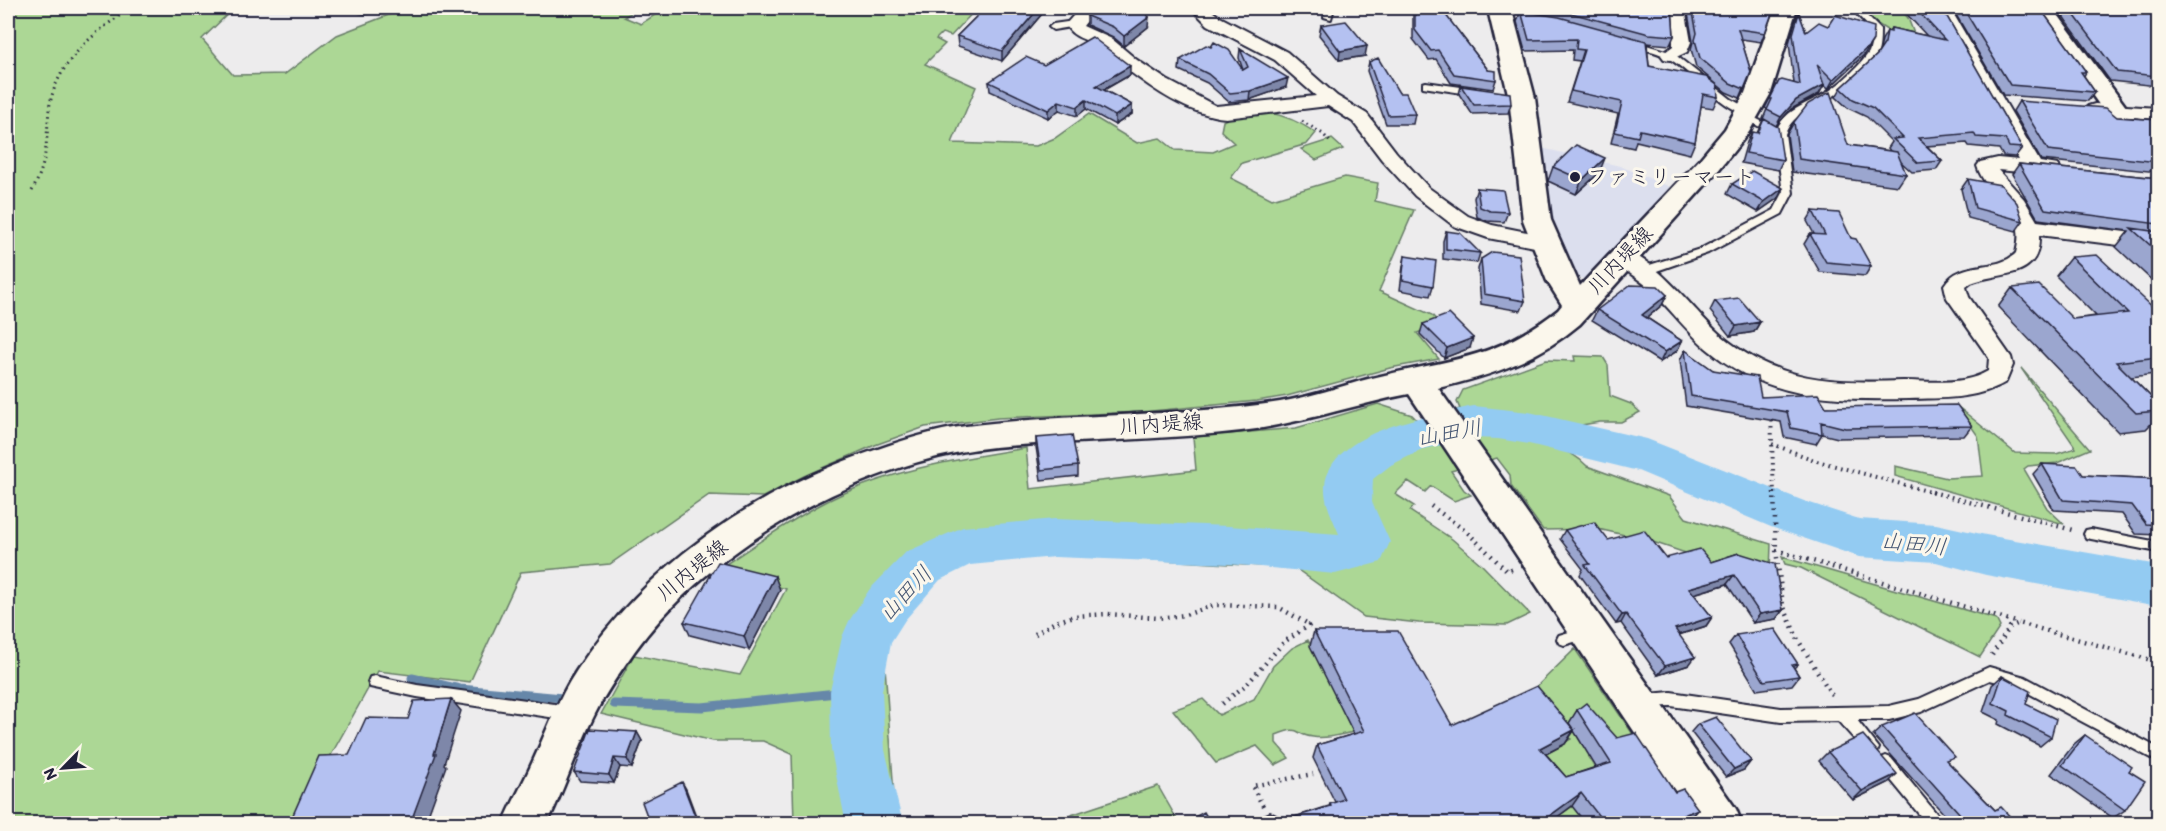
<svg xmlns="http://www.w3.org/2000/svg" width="2166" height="831" viewBox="0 0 2166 831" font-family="Itim,'Klee One',sans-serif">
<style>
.built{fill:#dcdfee}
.green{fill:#acd795;stroke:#677c68;stroke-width:1.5}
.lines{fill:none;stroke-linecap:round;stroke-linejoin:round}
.stream{stroke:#6687a9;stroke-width:9}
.river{fill:#93cbf2;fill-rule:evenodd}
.lane-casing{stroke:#22223b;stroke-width:4}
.street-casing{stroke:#22223b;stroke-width:4}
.secondary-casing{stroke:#22223b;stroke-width:5}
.path-far2{stroke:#22223b;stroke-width:3;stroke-dasharray:1.5 4;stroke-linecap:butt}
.path-far1{stroke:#22223b;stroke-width:4;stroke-dasharray:1.5 4.5;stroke-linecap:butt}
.path{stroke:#22223b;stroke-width:4.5;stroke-dasharray:1.5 5;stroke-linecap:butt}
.lane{fill:#fbf7ec;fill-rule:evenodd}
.street{fill:#fbf7ec;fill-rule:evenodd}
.secondary{fill:#fbf7ec;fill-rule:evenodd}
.wall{fill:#9ba6cf;stroke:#22223b;stroke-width:1.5;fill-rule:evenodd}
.shaded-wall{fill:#7e87a9;stroke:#22223b;stroke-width:1.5}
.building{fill:#b4c1f1;stroke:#22223b;stroke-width:1.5}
.poi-dot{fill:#22223b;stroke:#fbf7ec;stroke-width:2}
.labels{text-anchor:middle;stroke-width:6;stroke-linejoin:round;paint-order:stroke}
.poi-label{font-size:21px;fill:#22223b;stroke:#fbf7ec;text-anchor:start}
.street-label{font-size:21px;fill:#22223b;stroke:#fbf7ec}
.water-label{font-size:22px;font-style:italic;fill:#445572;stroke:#fbf7ec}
</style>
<rect width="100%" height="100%" fill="#edeced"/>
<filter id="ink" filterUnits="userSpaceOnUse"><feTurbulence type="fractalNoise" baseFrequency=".0167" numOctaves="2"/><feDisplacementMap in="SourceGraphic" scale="12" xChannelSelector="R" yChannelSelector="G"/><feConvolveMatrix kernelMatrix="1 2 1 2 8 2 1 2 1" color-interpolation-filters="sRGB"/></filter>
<g filter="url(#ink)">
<path class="built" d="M1537,147L1620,166L1670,187L1585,279L1572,276L1554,238Z"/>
<path class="green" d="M8,8H234L202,39L233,75L285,74L337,35L391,14L397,8H639L624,17L641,24L664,9L660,8H977L951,36L942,33L936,39L945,44L925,64L976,87L952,143L1036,146L1055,138L1089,114L1137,143L1160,138L1175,150L1213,152L1234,143L1221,131L1223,121C1254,103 1288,114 1316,133L1307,144L1242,163L1231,178L1272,199L1345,177L1378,183L1375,201L1414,210L1379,291L1432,315L1440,324L1417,333L1439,359L1390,368L1287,396L1257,401L1141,412L998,418L925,427L875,445L804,476L763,497L709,495L610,564L521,572L470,682L378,671L326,764L299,823H8Z
M1859,8H1899L1908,18L1916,39C1892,37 1876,24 1859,8Z
M1332,139L1343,149L1316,160L1301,149Z
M1574,356L1603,357L1608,365L1610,396L1631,404L1640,412L1621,422H1600L1575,426L1503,418L1501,436C1529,441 1567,444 1587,466L1669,496L1686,518L1771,544L1770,572L1729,558L1712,562L1647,540L1598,529L1543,530L1511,486L1510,475L1497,458L1451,471L1464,490L1471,495L1454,501L1431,486L1425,492L1408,481L1395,494L1414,506L1410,511L1452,539L1482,565L1530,614L1507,625L1419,623L1364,617L1295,568L1010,551L967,558L945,568L895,610L884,652L896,823H794L792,754L763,741H713L601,714L634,655L740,675L786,589L717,570C750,548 783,525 818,506C882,471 956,459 1026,448L1030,489L1196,470L1193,437L1296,428L1378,404L1412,415L1417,420L1460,409L1457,402L1463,390L1546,360L1575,361Z
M2021,368L2090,449L2057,463L2028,466L2024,469L2047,508L2064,524L1895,476V466L1947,478L1983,476L1978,436L1957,406L2015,453L2056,454L2076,448Z
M1782,557L1996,619L2000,627L1980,657L1801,568L1785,564Z
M1308,640L1353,732C1340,735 1326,739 1313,737C1293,735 1303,724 1276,735V743L1289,758L1275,765L1257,746L1216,763L1173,710L1203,699L1219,715L1254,699L1273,666L1292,648Z
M1575,649L1637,740L1588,757L1618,805L1586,823H1548L1573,806L1474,792L1571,739L1535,688Z
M1158,786L1179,823H1047Z"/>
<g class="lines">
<path class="stream" d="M412,678L460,689L563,698
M614,704L702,707L856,691"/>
<path class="river" d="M1474,406L1529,412L1647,439L1804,501L1859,519L1936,524L1986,535L2158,565V606L1986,575L1936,562L1859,557L1771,527L1638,471L1529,444L1498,439L1474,438L1424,449L1391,465L1373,479L1372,502L1390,542L1381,562L1335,574L1229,564L1055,557L970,565L940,580L905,620L891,642L882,691L885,750L903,824H846L831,750L830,691L842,637L849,621L869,590L906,552L963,527L1055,519L1229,526L1339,534C1333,519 1324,503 1325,486C1330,430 1431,415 1474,406Z"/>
<g class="lane-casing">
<path id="lane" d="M1326,8H1334L1331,19L1324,17Z
M1851,8H1859L1880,29C1880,36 1880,46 1878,52C1872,65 1847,87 1835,95C1817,108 1794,111 1785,134L1793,193L1782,214L1708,253L1648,274H1640L1639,271L1640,268L1700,249L1774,210L1783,193L1775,135L1741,117L1743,115H1749L1777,129C1786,108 1811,103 1829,91C1840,84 1862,64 1869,52C1872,46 1871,36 1872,30Z
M1074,21L1077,22V26L1053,30L1049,27L1053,24Z
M1633,41L1673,53L1731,99L1754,112L1752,114C1728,117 1689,68 1666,57C1656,51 1642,49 1630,46V42Z
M1426,82L1475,89L1480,92L1475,95L1423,87V83Z
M2091,529L2158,542V552L2086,538L2084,534L2086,530Z
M1586,627L1591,629L1593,633L1591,637L1564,645L1559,643L1557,639L1559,635Z
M1989,667L2025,677L2158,748V762L2017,687L1990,680L1921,712L1889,720H1857L1879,748L1877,753L1872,755L1867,753L1838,721L1781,722L1671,706L1643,707L1638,705L1636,700L1638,695L1671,692L1781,708L1889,706L1919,699Z
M375,676L417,685L569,706L574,708L576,713L574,718L569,720L417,697L370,687L368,682L370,677Z
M1886,756L1891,758L1945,824H1927L1881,768L1878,763L1881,758Z
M1270,813L1276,816L1279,824H1263L1264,816Z"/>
</g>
<g class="street-casing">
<path id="street" d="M358,8H375L367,13L360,12Z
M1080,8H1097L1083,26L1112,39L1137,60L1167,80L1216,106L1316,96L1275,60L1208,25L1191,8H1208L1220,17L1287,52L1337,96L1367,114L1396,152L1429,188L1468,216L1492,225L1552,237L1555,242L1552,247L1545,249L1488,238L1454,226L1415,196L1382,160L1353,122L1328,106L1226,118C1189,115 1152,89 1124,67C1115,60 1108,52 1099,46C1087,39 1071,38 1066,24Z
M1669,8H1685L1691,42L1687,52L1670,60L1664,59L1661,55L1673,46V42Z
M1934,8H1950L2040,162L2058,165L2061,169L2058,173L2051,175L1998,170L2024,199L2037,221L2158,236V250L2039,235C2041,280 2001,271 1971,283L1966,287L1969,297L2011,357L2013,365L2006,382C1976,400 1942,398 1909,399C1833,400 1767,400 1706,348C1686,330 1669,308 1650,289C1640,279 1617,266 1611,257L1615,252C1646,243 1698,317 1722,336C1778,383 1834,383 1903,381C1930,381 1963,386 1988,371L1989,358L1947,298L1944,285C1961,258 1997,273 2016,253C2029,202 1987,200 1977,166L1980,162L1998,158L2019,160Z
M2095,104L2158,108V119L2088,114L2086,110L2088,106Z"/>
</g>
<g class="secondary-casing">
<path id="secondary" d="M1486,8H1508L1513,14L1535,98L1551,220L1580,286L1699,160L1725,129L1745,93L1775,8H1797L1771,93L1749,132L1717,172L1580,324C1536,361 1493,375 1438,388L1736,809L1742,824H1696L1409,394C1351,405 1301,424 1241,431C1179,438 1116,440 1054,443C1023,445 991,446 960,452C841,475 706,552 634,652C620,672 606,692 595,714C577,749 565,788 547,824H503C512,802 524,782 533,761C547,731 558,698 577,670C647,564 755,490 875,450C904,440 935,430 966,426C1070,413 1176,417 1280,402C1311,397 1341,386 1372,378C1447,359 1494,361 1558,310L1562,305L1547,281L1523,220L1509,98L1489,14Z
M2031,8H2053L2129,111L2125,116L2116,119L2107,116Z"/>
</g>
<path class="path-far2" d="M1302,121L1323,134L1331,143
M32,191C48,162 46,141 49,110C55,63 94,32 131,8"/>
<path class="path-far1" d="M1771,415L1774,494
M1772,444L1817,461L1938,494"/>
<path class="path" d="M1774,492L1776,550L1783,605L1798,640L1833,697
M1932,492L2076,531
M1431,506L1467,532L1507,571L1512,569
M1776,550L2019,623
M1035,634L1053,623L1074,616L1108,614L1158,618L1185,615L1215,605L1278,607L1310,625L1284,642L1248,683L1222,704
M1992,655L2010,627L2019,623L2158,662
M1263,806L1252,786L1313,774"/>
<use href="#lane" class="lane"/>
<use href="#street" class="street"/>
<use href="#secondary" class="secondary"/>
</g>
<path class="wall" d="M985,8H1047L1002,61L958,46L957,36Z
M1413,8H1449L1447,17L1496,80L1493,89L1451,83L1436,59L1429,60L1413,39Z
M1510,8H1672L1674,36L1670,45L1647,43L1649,66L1718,97L1713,108L1701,106L1695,142L1690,154L1636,141L1634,148L1611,143L1618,114L1567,102L1580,61L1572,60L1573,50L1525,51L1517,22L1520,12L1513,11Z
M1687,8H1774L1761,42L1741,39L1751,72L1740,98L1726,92L1696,67L1691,49L1693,42Z
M1901,8H1942L2022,148L2015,157L2003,156L1999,149L1969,146L1967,143L1927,146L1942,161L1936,170L1912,172L1901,162L1906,174L1898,186L1792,172L1787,134L1794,122L1848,145L1890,151L1888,148L1892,142L1867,117L1848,108L1836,97L1841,88L1877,55L1880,50L1882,40L1887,31H1889L1891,28L1927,36Z
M1952,8H2040L2086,72L2084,76L2095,92L2088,101L2003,95Z
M2057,8H2151L2157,16H2158V86L2110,81Z
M1799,13L1806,32L1864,55L1828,89L1824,85L1819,94L1791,109L1776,126L1783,160L1778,170L1741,163L1747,142L1752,132L1757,133L1763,120V119L1767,109L1765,108L1779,81L1794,83L1789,43L1795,22Z
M1087,16L1148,27L1124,46L1113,37L1087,25Z
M1321,25L1365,56L1339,60L1319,35Z
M1240,49L1286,87L1249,100L1229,102L1207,83L1179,70L1180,60L1243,70L1239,58Z
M1369,62L1415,114L1413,124H1386L1367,71Z
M1044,65L1130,75L1104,90L1132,105V114L1115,125L1086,109L1077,116L1059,110L1048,118L990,91L989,82Z
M1461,86L1511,104L1508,113L1472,114L1459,94Z
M2019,101L2117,117L2158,120V172L2041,160L2013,111Z
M2019,164L2158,178V286L2116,247L2129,231L2038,219L2012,174Z
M1553,167L1599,173L1576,194L1548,181Z
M1968,179L2023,221L2016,231L1968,218L1961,189Z
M1732,184L1778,198L1758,212L1727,194Z
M1477,188L1508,212L1504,222L1487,221L1477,217L1474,198Z
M1813,211L1851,238L1871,266L1865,276L1820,272L1804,244L1810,234H1814L1807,221Z
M1446,231L1480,253L1477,263L1443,259V241Z
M1405,256L1433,286L1430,296L1400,290L1403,266Z
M2071,257L2158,312V377L2155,374L2131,377L2158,404V417L2146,429L2118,432L1998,307L2012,288L2073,319L2096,316L2056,276Z
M1481,259L1525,301L1521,311L1481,304L1478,269Z
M1667,295L1662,305L1647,318L1682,341L1677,351L1660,362L1592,320L1597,310Z
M1715,301L1760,322L1754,332L1730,336L1710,311Z
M1423,324L1470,348L1444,358L1420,334Z
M1685,350L1713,370L1761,397L1826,407L1972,426L1964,436L1838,438L1822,434L1816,444L1784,437L1781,422L1686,406L1680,360Z
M1036,438L1078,466V476L1041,480L1036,447Z
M2042,464L2083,475L2158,479V535L2136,534L2122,514L2054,510L2033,474Z
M1565,530L1608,540L1666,558L1711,562L1739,553L1783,610L1776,619L1753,623L1727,584L1694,594L1712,617L1706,626L1679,635L1689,665L1658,675L1621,623L1616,624L1580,575L1583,569L1560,539Z
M780,590L749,650L690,635L684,622Z
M1314,631L1452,725L1573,729L1569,723L1577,710L1617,738L1675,792L1698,809L1687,821L1682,824H1586L1572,806L1548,824H1287L1288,819L1329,806L1330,804L1335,802L1313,758L1317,745L1354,734L1310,646ZM1574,731L1596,767L1566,777L1546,754L1565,744Z
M1736,635L1798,664L1794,668L1799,676L1792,685L1757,690L1729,644Z
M2002,676L2026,704L2051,737L2040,746L1998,724L1999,720L1983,712L1992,685Z
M1698,724L1751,761L1744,770L1726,777L1691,732Z
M1882,727L1948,762L1995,810L2017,824H1953L1873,735Z
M637,732L642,741L632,768L620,767L614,783L580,781L574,772Z
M2085,735L2129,771L2125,810L2113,818L2051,774L2074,744Z
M1828,752L1888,783L1853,800L1819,761Z
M2158,805V824H2152L2157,806Z"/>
<path class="shaded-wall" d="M1039,8H1047L1002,61V51Z
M1149,17L1148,27L1124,46V36Z
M1873,40L1864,55L1828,89L1833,80Z
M1367,46L1365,56L1339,60L1340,51Z
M1130,66V75L1096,94V86Z
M1288,78L1286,87L1249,100L1250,91Z
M1824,85L1819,94L1791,109L1776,126L1781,117L1796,100Z
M1086,100V109L1077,116V107Z
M1059,101V110L1048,118V110Z
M1132,105V114L1115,125V116Z
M1605,158L1599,173L1576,194L1582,180Z
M1783,188L1778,198L1758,212L1764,202Z
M1667,295L1662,305L1638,325L1642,315Z
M1760,322L1754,332L1730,336L1736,326Z
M1473,338L1470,348L1444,358L1447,348Z
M1682,341L1677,351L1660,362L1665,352Z
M1734,575L1727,584L1683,597L1689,588Z
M775,576L780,590L749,650L744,636Z
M1783,610L1776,619L1753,623L1760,614Z
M1626,614L1621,623L1616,624L1622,615Z
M1712,617L1706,626L1668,638L1675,629Z
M1695,657L1689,665L1658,675L1665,666Z
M451,699L461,711L444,764L446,766L425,824H410L434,754Z
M1574,730L1565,744L1532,761L1540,748Z
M637,732L642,741L632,768L627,759Z
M614,758L620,767L614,783L609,775Z
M1751,761L1744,770L1726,777L1734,769Z
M1897,774L1888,783L1853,800L1862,791Z
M682,782L686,789L699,824H698Z
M1581,793L1572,806L1548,824L1544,820Z
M1698,809L1687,821L1682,824H1662Z"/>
<path class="building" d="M985,8H1039L1002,51L957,36Z
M1096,8H1112L1129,14L1142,8L1149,17L1124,36L1113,27L1087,16Z
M1415,8H1449L1448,14H1445L1488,70L1496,71V80L1454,74L1438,50L1431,51L1415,30Z
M1547,8H1672L1674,36L1649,34L1560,10Z
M1692,8H1774L1765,33L1738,29L1751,72L1744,89L1730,83L1700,58L1695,40L1697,33Z
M1915,8H1942L2022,148L2009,147L2005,139L1976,137L1974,133L1918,138L1942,161L1918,163L1893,139L1903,138L1873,108L1853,99L1841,88L1877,55L1885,43L1887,31L1891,32V28L1945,40Z
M1963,8H2040L2084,69L2086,72H2081L2095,92L2010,85Z
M2069,8H2151L2157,16H2158V76L2117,72Z
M1521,11L1559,17L1646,41L1649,66L1706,77L1717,85L1718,97L1703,94L1695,142L1640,130L1638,137L1615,132L1622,102L1571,91L1584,50L1576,49L1577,39L1529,40Z
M1799,13L1806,32L1819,22L1828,26L1835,15L1874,27L1873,40L1869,46L1833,80L1817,64L1824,85L1796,100L1781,117L1767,110L1772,99H1770L1779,81L1782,80L1800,85L1793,34Z
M1346,21L1367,46L1340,51L1321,25Z
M1092,37L1130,66L1096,86L1132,105L1115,116L1086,100L1077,107L1059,101L1048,110L989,82L1026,57L1044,65Z
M1214,42L1229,50L1243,70L1248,67L1240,49L1288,78L1250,91L1230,93L1208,74L1180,60L1206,45L1211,47Z
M1378,58L1399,93H1406L1415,114L1388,115L1369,62Z
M1461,86L1510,93L1511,104L1474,105Z
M1830,92L1848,145L1897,152L1906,174L1799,159L1794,122L1808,104Z
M2019,101L2106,108L2117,117L2158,120V162L2048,150Z
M1764,119L1778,127L1783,160L1746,153L1752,132L1758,133Z
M1576,145L1605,158L1582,180L1553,167Z
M2019,164L2158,178V224L2045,209Z
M1752,171L1783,188L1764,202L1732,184Z
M1968,179L2001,185L2017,203L2023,221L1975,208Z
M1477,188L1503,190L1508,212L1490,211L1480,207Z
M1813,211L1839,213L1851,238L1856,239L1871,266L1826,262L1810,234L1825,235Z
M2131,228L2158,232V252Z
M1446,231L1460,233L1480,253L1446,249Z
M1492,252L1519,255L1525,301L1484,294L1481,259Z
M2097,255L2158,312V357L2116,362L2158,404V411L2136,413L2012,288L2039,285L2073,319L2128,313L2071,257Z
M1405,256L1436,261L1433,286L1402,280Z
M1630,285L1658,286L1667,295L1642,315L1682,341L1665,352L1597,310Z
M1739,298L1760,322L1736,326L1715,301Z
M1449,314L1473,338L1447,348L1423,324Z
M1685,350L1713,370L1757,377L1761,397L1818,394L1826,407L1957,405L1972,426L1845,428L1821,422L1822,434L1791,428L1787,412L1691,396Z
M1072,435L1078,466L1041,470L1036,438Z
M2042,464L2077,466L2083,475L2158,479V525L2146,524L2132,505L2063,500Z
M1594,522L1608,540L1644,530L1666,558L1700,549L1711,562L1739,553L1775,564L1783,610L1760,614L1734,575L1689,588L1712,617L1675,629L1695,657L1665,666L1626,614L1622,615L1585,565L1590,564L1565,530Z
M718,562L775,576L744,636L684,622Z
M1775,629L1798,664L1792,665L1799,676L1764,681L1736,635Z
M1314,631H1398L1452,725L1537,686L1574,730L1540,748L1566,777L1611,763L1577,710L1586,703L1617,738L1636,733L1675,792L1683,789L1698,809L1662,824H1605L1581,793L1544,820L1547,824H1290L1288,819L1331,806L1330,804L1344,799L1317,745L1364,731Z
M2002,676L2030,691L2026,704L2056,719L2051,737L2008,715L2009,711L1993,703Z
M451,699L434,754H436L410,824H289L319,756L349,755L366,718L408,719L414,701Z
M1915,713L1955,757L1946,760L1995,810L2001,807L2017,824H1969L1882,727Z
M1716,717L1751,761L1734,769L1698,724Z
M590,729L637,732L627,759L614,758L609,775L574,772Z
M1863,735L1897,774L1862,791L1828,752Z
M2085,735L2132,767L2129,771L2145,781L2125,810L2062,765Z
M682,782L698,824H650L642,802Z
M1204,812L1211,824H1182Z"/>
</g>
<circle class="poi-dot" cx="1575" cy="177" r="6"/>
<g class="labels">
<g class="poi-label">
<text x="1587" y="184">ファミリーマート</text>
</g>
<g class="street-label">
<text transform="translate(1620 260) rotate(-47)" y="7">川内堤線</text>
<text transform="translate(1161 424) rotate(-4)" y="7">川内堤線</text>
<text transform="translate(692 570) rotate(-39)" y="7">川内堤線</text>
</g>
<g class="water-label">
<text transform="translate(1449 432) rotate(-10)" y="8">山田川</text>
<text transform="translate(1914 543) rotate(6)" y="8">山田川</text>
<text transform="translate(905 593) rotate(-47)" y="8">山田川</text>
</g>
</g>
<rect width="2166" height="831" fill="none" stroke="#fbf7ec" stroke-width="30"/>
<rect x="15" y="15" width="2136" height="801" fill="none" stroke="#22223b" stroke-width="2" filter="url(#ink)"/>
<g transform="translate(63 768) rotate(245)" stroke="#fbf7ec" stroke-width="4.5" paint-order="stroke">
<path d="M0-4.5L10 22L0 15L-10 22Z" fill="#22223b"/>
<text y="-9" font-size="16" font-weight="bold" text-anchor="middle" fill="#22223b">N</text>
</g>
</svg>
